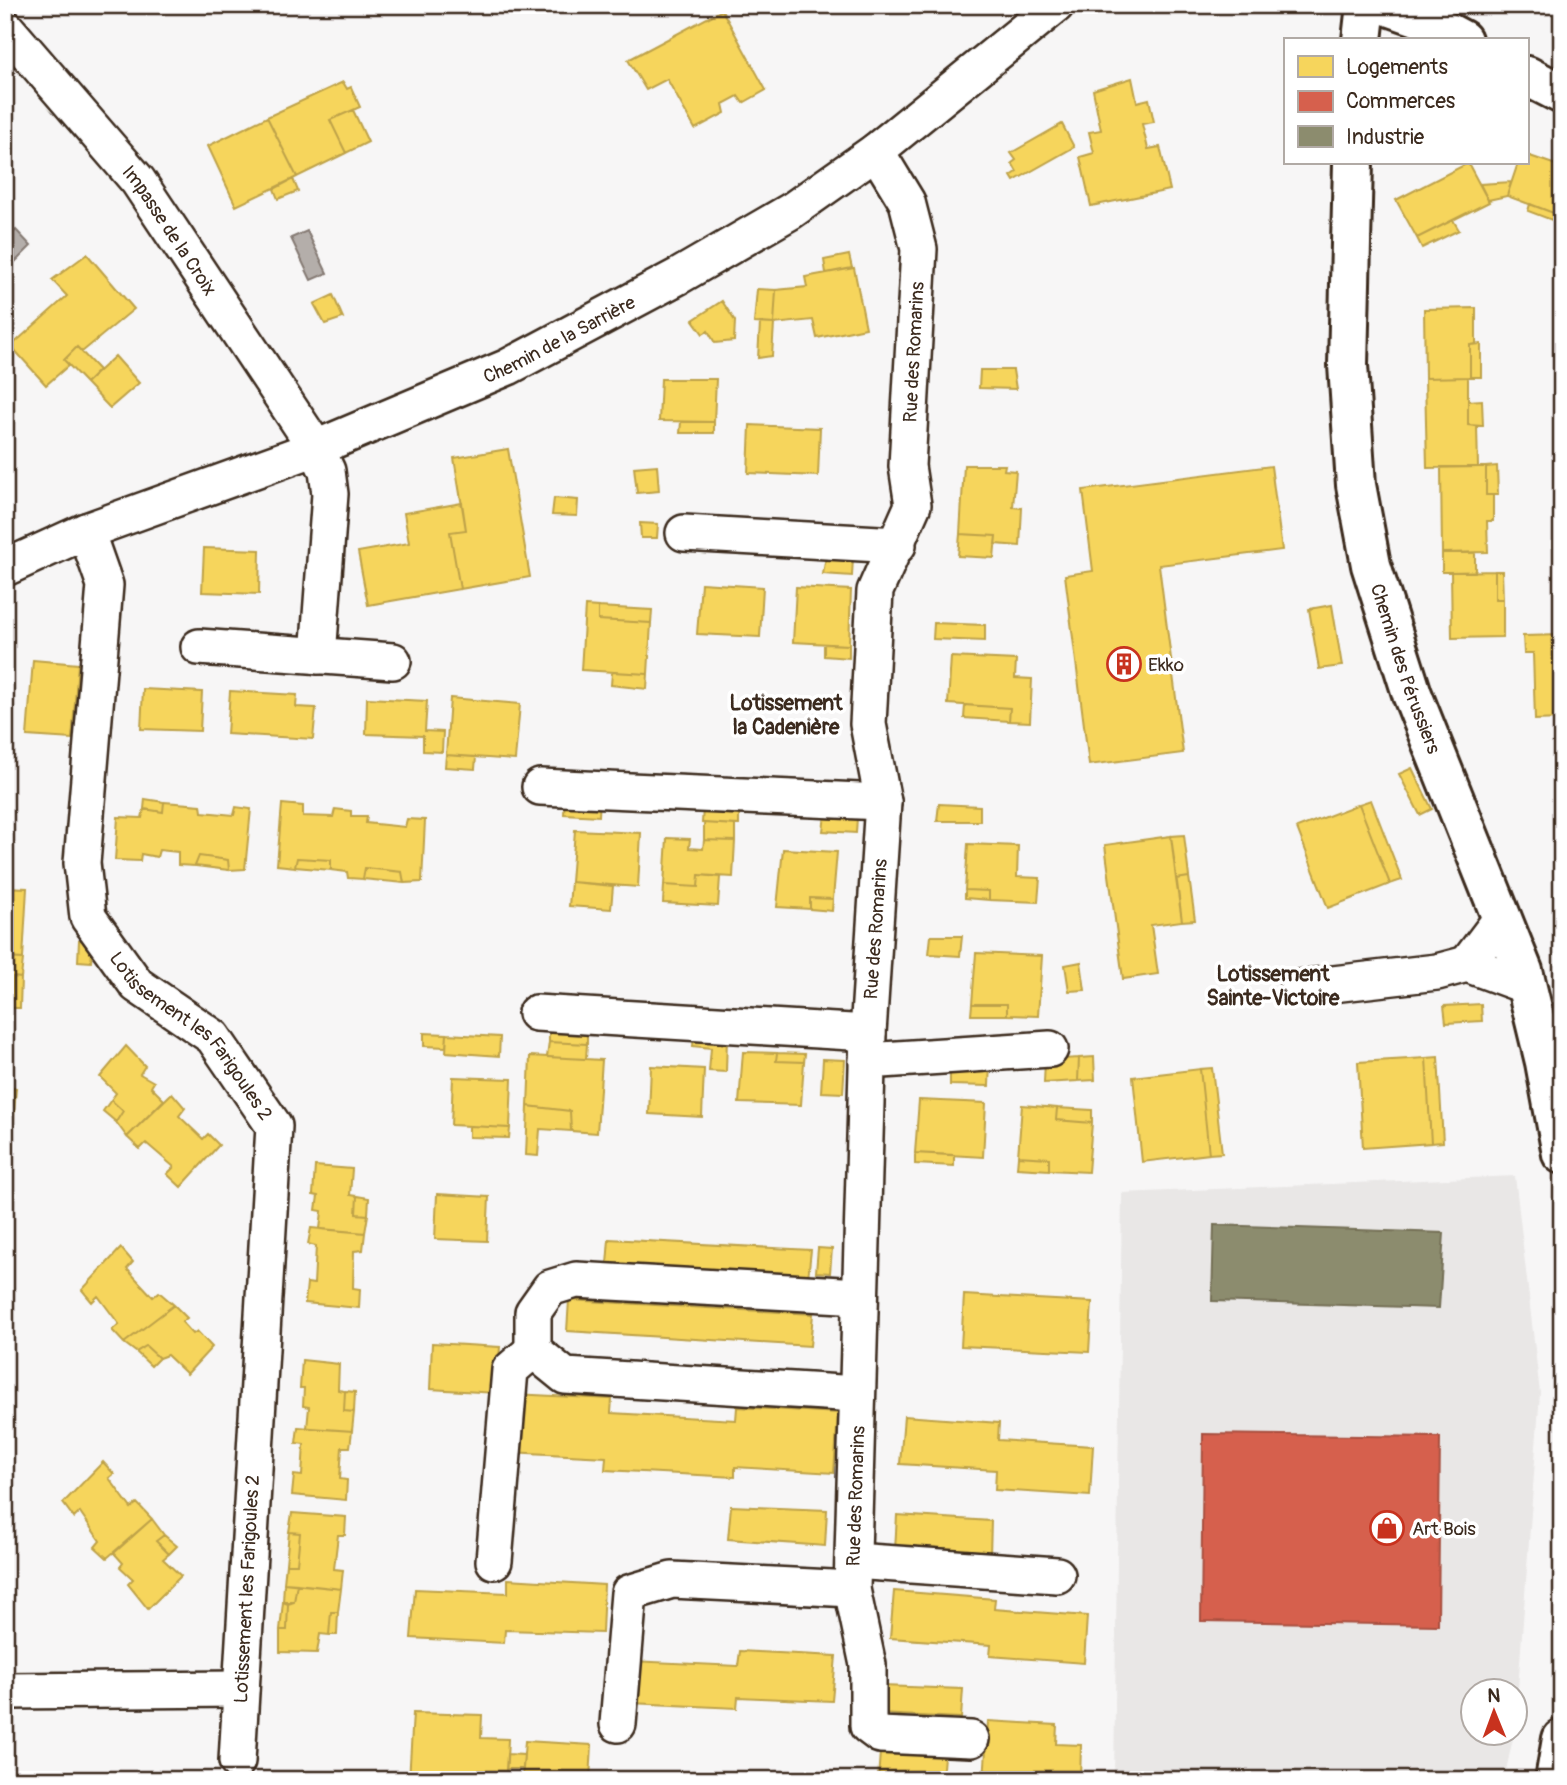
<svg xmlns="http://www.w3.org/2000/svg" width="1567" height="1785" viewBox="0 0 1567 1785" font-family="Pangolin,sans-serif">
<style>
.built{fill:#e9e7e6;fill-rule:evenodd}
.water{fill:#b4aeaa;stroke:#847972;stroke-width:2}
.homes{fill:#f6d55c;stroke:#bea249;stroke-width:2}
.shops{fill:#d6604d;stroke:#a8503f;stroke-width:2}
.industry{fill:#8c8c6e;stroke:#746f56;stroke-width:2}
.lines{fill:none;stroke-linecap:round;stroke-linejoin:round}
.street-casing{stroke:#3b2a1e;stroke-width:40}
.secondary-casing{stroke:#3b2a1e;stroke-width:44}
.street{stroke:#fff;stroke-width:35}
.secondary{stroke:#fff;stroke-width:38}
.labels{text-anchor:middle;stroke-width:7;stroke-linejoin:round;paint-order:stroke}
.street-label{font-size:19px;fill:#3b2a1e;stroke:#fff}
.poi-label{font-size:19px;fill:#3b2a1e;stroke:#fff;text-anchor:start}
.neighbourhood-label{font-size:21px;font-weight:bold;fill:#3b2a1e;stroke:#fff}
</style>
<rect width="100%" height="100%" fill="#f7f6f6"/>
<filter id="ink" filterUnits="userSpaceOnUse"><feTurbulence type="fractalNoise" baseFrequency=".0143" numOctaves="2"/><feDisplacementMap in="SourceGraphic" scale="14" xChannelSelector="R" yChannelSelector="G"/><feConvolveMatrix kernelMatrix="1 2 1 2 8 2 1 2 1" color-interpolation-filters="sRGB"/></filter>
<g filter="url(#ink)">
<path class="built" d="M1515,1176L1540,1393L1515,1729L1504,1780H1114L1122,1193ZM1472,1690H1514V1732H1472Z"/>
<path class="water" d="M16,230L31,246L5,272V241Z
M307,231L327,273L311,280L291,238Z"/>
<path class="homes" d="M722,10L766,90L743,103L738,96L723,104L725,113L695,129L667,79L646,90L628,60Z
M1132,78L1137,102L1149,99L1154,122L1142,124L1148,149L1160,147L1170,190L1091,206L1080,157L1094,153L1089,132L1101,130L1093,90Z
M343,82L347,89L351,87L360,107L330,120L346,153L297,177L267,117Z
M353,110L368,142L346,153L330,120Z
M267,117L297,177L236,206L208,146Z
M1062,124L1074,147L1014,181L1011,176L1017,172L1012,163L1016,160L1011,153Z
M1527,155L1562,167L1559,215L1507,196L1518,163H1527Z
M1468,163L1489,202L1417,238L1396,200Z
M293,179L298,191L278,199L274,189Z
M1511,182L1507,196L1488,200L1480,184Z
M1530,204L1559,215L1557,222L1528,211Z
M1453,220L1459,230L1422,248L1417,238Z
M87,254L134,309L82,352L77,347L64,360L69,365L46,385L11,346L67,296L52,280Z
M849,255L852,268L826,273L824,260Z
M854,268L866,328L817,338L813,320L774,324L776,290L807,287L805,277Z
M757,289L776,290L774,324L754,323Z
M333,295L343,318L325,324L314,304Z
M722,301L735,321L734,341L715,343L708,331L703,334L693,320Z
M1476,308V344L1470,345V377L1425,378L1424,309Z
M760,323L774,324L772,356L758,358Z
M1481,344V377H1470V345Z
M77,347L99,370L86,383L64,360Z
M115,356L139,383L110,408L86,383Z
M980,370H1013L1016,389L979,388Z
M1468,377V425L1477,426L1478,467L1427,468L1425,378Z
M661,379H716L714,422L659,421Z
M1482,400L1483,426L1468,425V401Z
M681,422H714V433H680Z
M750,425L820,428L818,476L748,473Z
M508,449L530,577L460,589L450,532L466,530L454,458Z
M657,465L659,491L637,493L634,467Z
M964,465H1005L1004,470L1016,471L1013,507L1022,508L1020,546L995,544L996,536L960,534Z
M1271,466L1282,550L1159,565L1183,753L1089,765L1065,575L1093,571L1083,490Z
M1497,466L1498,495H1486V467Z
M1441,467H1486V495H1493V521H1487L1488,552L1442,553Z
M554,498L578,500L577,516L552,515Z
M462,503L466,530L450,532L460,589L368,605L358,552L409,543L404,513Z
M640,523L658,524L657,538H641Z
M960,534L996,536L994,558L958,556Z
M204,548L260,550L259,594L202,592Z
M1442,553H1475V572H1442Z
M826,556L853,558L852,576L823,574Z
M1495,571V599H1503V637L1452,638L1451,572Z
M1495,571H1502L1503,599H1495Z
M701,583L763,587L760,637L697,634Z
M796,587L851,590L849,645L793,642Z
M1332,605L1342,666L1319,669L1309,609Z
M585,606L598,607V620L651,623L648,674L581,670Z
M598,607L652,610L651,623L598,620Z
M934,623L985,625V641L933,639Z
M1562,635V719L1535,720L1533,653H1524L1523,636Z
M824,644L849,645V658L824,656Z
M951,657L1016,660L1015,678L1032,679L1030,722L1009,721L1010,708L948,704Z
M33,660L78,664L72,739L27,736Z
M612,672L648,674L647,689L611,685Z
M143,689L202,692L200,731L141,729Z
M230,691L297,695L296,707L316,708L313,739L227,734Z
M367,698L427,701L425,731L443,732L442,752L423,751V736L366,734Z
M450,698L520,704L515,760L446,755Z
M965,705L1010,708L1009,721L964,718Z
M446,755L476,757L475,769L445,767Z
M1412,768L1432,809L1420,815L1399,774Z
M565,796L600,798L599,816L564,814Z
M145,799L164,802L163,812L144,809Z
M1371,800L1402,880L1390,884L1359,804Z
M164,802L201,805L202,812L234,815L236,807L251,809L245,869L229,870L228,860L199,856L195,866L178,865V852L159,850L157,857L141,854L140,861L115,860L118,817L142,818L144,809L163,812Z
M282,804L303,806V816L333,817L335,809L351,811V816H367L366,823L405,827L407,819L425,820L422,882L404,883L402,872L365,868L363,879L348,878L347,872L331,870V860L297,858L295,867L277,865Z
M939,804L980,806V821H937Z
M1359,804L1390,884L1328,908L1297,828Z
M703,808L739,810V825L702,823Z
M825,815L857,817L856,833L823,831Z
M704,823L735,825V841L704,840Z
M575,830L641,833L638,887L571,882Z
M1184,835L1189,877L1176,879L1171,836Z
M1171,836L1182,921L1151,925L1158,974L1123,979L1105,845Z
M667,838L690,839L689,848L703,849L704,840L735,841L733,877L699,875L698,887L664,885Z
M968,844L1018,846L1017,877L1040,878L1038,902L989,900V891L965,890Z
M783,849L837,852L833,899L810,898V909L777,907Z
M199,856L228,860L229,870L195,866Z
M297,858L331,860V870L295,867Z
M365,868L402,872L404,883L363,879Z
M699,875L720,877L718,906L663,903L664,885L698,887Z
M1189,877L1195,920L1182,921L1176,879Z
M571,882L613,886L611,909L569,906Z
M5,887L27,888L23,959L5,958Z
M965,890L989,891V900L965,898Z
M810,898L833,899L832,911L810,909Z
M931,936H962L960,956L929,954Z
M79,940L93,941L91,962L78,961Z
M976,953L1042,956L1038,1016L1007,1015V1004H972Z
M5,958L23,959L21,978L13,977L10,1019L5,1018Z
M1081,962L1085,990L1069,991L1065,965Z
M13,977L21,978L20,1008H10Z
M972,1004H1007V1015H971Z
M1481,1004L1482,1021L1446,1023L1444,1006Z
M549,1024L587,1025V1044L549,1042Z
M424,1033L447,1034L446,1047L424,1046Z
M447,1034L500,1037L499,1056L446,1052Z
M694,1035L727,1037L726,1072L709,1071L711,1048L693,1046Z
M549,1042L587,1044L586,1059L547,1057Z
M126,1046L145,1066L140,1074L154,1082L151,1087L164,1100L127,1137L116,1122L123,1111L111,1100L116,1093L100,1077Z
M743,1052L777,1053L776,1061L804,1062L801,1105L739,1103Z
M777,1053L805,1054L804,1062L776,1061Z
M530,1056L602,1060L597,1133L571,1131L570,1111L528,1106Z
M1094,1057L1095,1080L1078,1081L1079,1058Z
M1438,1057L1443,1142L1431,1143L1426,1058Z
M1079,1058L1078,1081L1044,1083L1045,1060Z
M1426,1058L1431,1143L1363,1148L1358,1062Z
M823,1059L845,1060L843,1093L821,1092Z
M990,1062L989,1086L950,1085V1065Z
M651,1066L704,1069L702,1117L649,1114Z
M1212,1068L1222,1153L1209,1154L1200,1069Z
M1200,1069L1209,1154L1142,1162L1133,1077Z
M453,1077L512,1079L510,1128L451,1125Z
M5,1088H16L10,1159L5,1158Z
M172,1093L185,1108L179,1116L203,1139L208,1134L219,1145L181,1187L167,1174L174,1167L146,1143L140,1149L127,1137Z
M111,1100L123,1111L116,1122L103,1111Z
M919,1100L986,1103L983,1157L915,1153Z
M1022,1105L1057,1108L1056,1120L1092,1123L1088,1172L1049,1170V1158L1018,1156Z
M528,1106L570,1111L571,1131L540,1129L538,1156L526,1155Z
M1057,1108L1092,1110V1123L1056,1120Z
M469,1126L510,1128L509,1138L469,1137Z
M915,1153L954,1155V1166L915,1164Z
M1018,1156L1049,1158V1170L1017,1168Z
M315,1166L352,1169L350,1195L357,1196L356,1214L368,1215L365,1233L320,1229L322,1211L316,1210L318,1196L313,1195Z
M437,1194L489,1197L487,1241L435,1239Z
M357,1196L369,1198L368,1215L356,1214Z
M311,1228L365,1233L363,1250L354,1251L353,1288L360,1289L359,1308L305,1303L307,1283L314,1284L316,1246L308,1244Z
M609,1239L811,1250L807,1287L606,1277Z
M121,1248L133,1262L127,1269L153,1297L159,1292L174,1305L124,1343L112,1330L119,1324L98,1296L92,1302L82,1290Z
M818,1248L832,1249L830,1273L816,1272Z
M964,1295L1092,1302L1089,1352L961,1346Z
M569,1300L813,1314L810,1346L567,1331Z
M174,1305L187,1318L182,1322L193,1334L197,1331L212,1347L187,1374L167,1355L159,1358L146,1346L136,1352L124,1343Z
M432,1343L500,1347L496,1393L430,1389Z
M146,1346L159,1358L151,1366L136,1352Z
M302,1360L339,1364L338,1390L345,1391L344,1411L354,1412L352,1431L307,1428L309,1407L303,1406L304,1388H300Z
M345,1391L355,1392L354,1412L344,1411Z
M514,1394L612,1399L611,1413L736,1420L737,1407L838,1413L834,1473L735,1467V1477L605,1470L606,1457L509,1452Z
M904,1416L999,1423L998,1440L1093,1446L1090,1496L995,1490L996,1470L900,1464Z
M298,1427L352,1431L350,1447H342L340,1479L347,1480L346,1500L292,1495L294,1475L302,1476L304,1444L296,1443Z
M103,1462L114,1474L109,1478L131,1508L137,1503L152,1519L107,1558L95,1547L100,1541L80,1512L74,1518L63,1503Z
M731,1506L827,1510L825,1546L728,1539Z
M292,1513L346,1517L345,1535H338L334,1569L343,1570L341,1589L284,1583L286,1564H297L300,1533L289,1532Z
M897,1515L991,1521L990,1556L895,1550Z
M152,1519L164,1535L156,1541L169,1554L163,1559L181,1576L148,1609L128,1584L133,1579L120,1567L123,1563L114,1553Z
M289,1532L300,1533L297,1564H286Z
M164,1535L177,1546L169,1554L156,1541Z
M508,1579L604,1585L602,1633L505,1630L504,1643L411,1638L415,1589L508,1593Z
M284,1583L297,1584L294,1602H283Z
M297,1584L341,1589L338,1612H331L329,1635L320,1634L317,1653L280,1652V1630H287L288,1604L294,1602Z
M894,1591L995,1599L994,1609L1087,1616L1084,1663L990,1656L991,1645L890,1638Z
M283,1602L288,1604L287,1630H280Z
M331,1612H338L337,1635H329Z
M740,1651L836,1656L832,1701L738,1697L737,1708L630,1703L632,1661L738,1666Z
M882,1686L963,1689L961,1718L879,1714Z
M413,1713L482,1715L481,1738L508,1739L506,1780H409Z
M988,1721L1057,1725L1056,1744L1081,1745L1080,1780H984Z
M525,1741L592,1745L590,1780H522Z
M880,1752L944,1756L942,1780H878Z
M507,1754L524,1755L523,1769H506Z"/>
<path class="shops" d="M1203,1434L1440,1437L1438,1625L1201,1621Z"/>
<path class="industry" d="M1214,1225L1444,1233L1439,1308L1212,1301Z"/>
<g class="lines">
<g class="street-casing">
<g id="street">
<path id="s1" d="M5,27L138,181L316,448L327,471L330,494L318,656"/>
<path d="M876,151L907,202L919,249L907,466L913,505L875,591L868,724L883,802L868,1033L852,1589L868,1665V1726L880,1735L971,1739"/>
<path id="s2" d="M86,531L105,585L82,863L88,917L137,985L213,1037L274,1126L237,1761"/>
<path d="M684,533L898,545"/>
<path id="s3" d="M5,568L86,531L316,448L508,367L679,276L791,211L876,151L1056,5"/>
<path d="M199,647L393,661"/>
<path d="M540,787L883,802"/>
<path d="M1467,964L1501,919"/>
<path d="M1298,988L1437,972L1467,964L1527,986"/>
<path d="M536,1013L868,1033"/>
<path d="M867,1061L1050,1049"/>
<path d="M857,1394L565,1376L533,1350V1312L550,1288L576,1280L860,1296"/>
<path d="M494,1561L510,1370L533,1350"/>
<path d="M853,1561L1057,1575"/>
<path d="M5,1691L241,1689"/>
<path d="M618,1724L629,1593L672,1580L852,1589"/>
</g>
</g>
<g class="secondary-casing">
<g id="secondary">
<path d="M1386,5L1417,16L1462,40"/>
<path d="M1362,40L1366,5"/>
<path d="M1527,76L1562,94"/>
<path id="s4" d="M1353,163L1348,365L1356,485L1371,565L1412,694L1523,971L1545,1062L1562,1154"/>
<path d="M1555,1780L1562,1739"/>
</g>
</g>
<use href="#street" class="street"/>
<use href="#secondary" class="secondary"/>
</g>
</g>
<defs>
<g id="building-ring" transform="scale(1.75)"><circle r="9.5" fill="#fff" stroke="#c8321e" stroke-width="1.5"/><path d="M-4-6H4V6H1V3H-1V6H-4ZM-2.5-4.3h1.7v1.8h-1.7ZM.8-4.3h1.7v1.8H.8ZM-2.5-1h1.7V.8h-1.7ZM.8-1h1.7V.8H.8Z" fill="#c8321e"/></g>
<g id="shop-ring" transform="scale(1.75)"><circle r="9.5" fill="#fff" stroke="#c8321e" stroke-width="1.5"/><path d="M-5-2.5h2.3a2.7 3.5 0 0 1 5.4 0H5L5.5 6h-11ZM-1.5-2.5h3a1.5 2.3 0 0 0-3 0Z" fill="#c8321e"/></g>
</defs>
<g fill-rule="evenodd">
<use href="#building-ring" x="1124" y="664"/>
<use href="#shop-ring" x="1387" y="1528"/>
</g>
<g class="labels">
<g class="street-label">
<text dy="7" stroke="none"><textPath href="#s1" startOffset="262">Impasse de la Croix</textPath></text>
<text dy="7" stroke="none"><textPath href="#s3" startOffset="600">Chemin de la Sarrière</textPath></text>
<text transform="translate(913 352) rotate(-87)" y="7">Rue des Romarins</text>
<text dy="7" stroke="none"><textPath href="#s4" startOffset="513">Chemin des Pérussiers</textPath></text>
<text transform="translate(875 929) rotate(-86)" y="7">Rue des Romarins</text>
<text dy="7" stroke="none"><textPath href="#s2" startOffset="550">Lotissement les Farigoules 2</textPath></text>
<text transform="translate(855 1496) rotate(-88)" y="7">Rue des Romarins</text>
<text transform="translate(246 1589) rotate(-87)" y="7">Lotissement les Farigoules 2</text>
</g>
<g class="poi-label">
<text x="1148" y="671">Ekko</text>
<text x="1412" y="1535">Art Bois</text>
</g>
<g class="neighbourhood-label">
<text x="786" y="710">Lotissement<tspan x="786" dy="24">la Cadenière</tspan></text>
<text x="1273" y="981">Lotissement<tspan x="1273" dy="24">Sainte-Victoire</tspan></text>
</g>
</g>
<rect width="1567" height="1785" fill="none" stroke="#fff" stroke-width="28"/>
<rect x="14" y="14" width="1539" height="1757" fill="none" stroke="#3b2a1e" stroke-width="2.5" filter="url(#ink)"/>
<rect x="1284" y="38" width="245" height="126" fill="#ffffff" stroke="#b1aaa5" stroke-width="2"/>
<rect x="1298" y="56" width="35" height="21" fill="#f6d55c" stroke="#b1aaa5" stroke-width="2"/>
<text x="1346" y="74" font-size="21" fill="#3b2a1e">Logements</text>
<rect x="1298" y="91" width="35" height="21" fill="#d6604d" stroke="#b1aaa5" stroke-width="2"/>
<text x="1346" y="108" font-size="21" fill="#3b2a1e">Commerces</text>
<rect x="1298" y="126" width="35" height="21" fill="#8c8c6e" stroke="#b1aaa5" stroke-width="2"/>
<text x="1346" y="144" font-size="21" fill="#3b2a1e">Industrie</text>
<g transform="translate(1494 1712) rotate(359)"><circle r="33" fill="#ffffff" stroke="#b1aaa5" stroke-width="2"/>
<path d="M0-5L12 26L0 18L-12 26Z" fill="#c8321e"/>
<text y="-10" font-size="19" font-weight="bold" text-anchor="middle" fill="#3b2a1e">N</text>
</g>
</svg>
